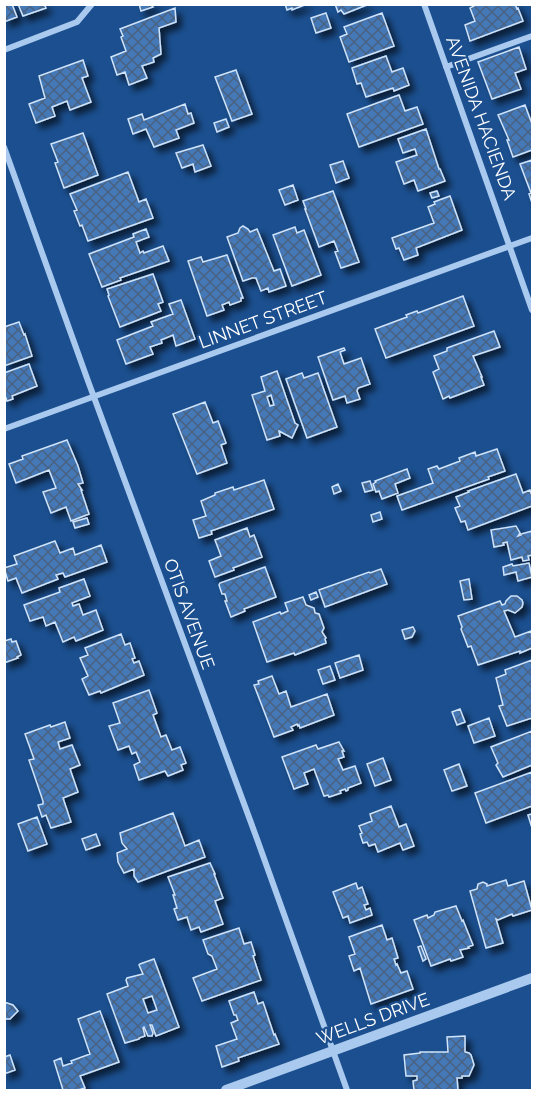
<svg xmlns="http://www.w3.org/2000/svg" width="537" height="1095" viewBox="0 0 537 1095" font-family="Raleway,sans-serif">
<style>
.building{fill:url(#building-cross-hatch);stroke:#cfe3fa;stroke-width:1.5;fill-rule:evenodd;filter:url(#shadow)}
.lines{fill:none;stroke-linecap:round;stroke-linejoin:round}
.minor{stroke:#a9c9ee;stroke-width:6}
.tertiary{stroke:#a9c9ee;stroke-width:10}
.labels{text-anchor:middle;stroke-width:4.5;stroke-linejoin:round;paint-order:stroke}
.street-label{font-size:18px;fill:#fff;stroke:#1b4f8f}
</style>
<defs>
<pattern id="building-cross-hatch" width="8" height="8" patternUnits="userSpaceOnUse" patternTransform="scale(1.5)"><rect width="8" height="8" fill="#4478b7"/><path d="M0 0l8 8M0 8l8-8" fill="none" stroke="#486282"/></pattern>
<filter id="shadow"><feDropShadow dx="5.5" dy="5.5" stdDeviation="3" flood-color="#0009"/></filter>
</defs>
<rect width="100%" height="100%" fill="#1b4f8f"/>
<path class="building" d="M4,4H12L17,17L4,22Z
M18,4H44L46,8L23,16Z
M139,4H155L152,6L153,7L141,11Z
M285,4H307L292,10V8L287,10Z
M335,4H366L367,5L344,14L341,10L338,12Z
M473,4H515L517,9L518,8L523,21L470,41L465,25L475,21L470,8L474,6Z
M175,8L176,22L159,28L161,54L153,58L154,62L142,66L147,78L129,85L125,72L117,75L111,57L126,51L121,37L123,36L120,29Z
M326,13L331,28L316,33L311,18Z
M382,13L394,46L349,62L340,37L347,34L344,27Z
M519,47L526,69L515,73L521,89L492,99L478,62Z
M386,56L392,72L403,68L409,85L394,91L393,88L366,97L361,83L357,84L352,68Z
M83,60L88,76L82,78L91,102L70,110L67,101L52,107L55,116L36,123L29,104L45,98L39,76Z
M236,70L252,114L232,121L215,77Z
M399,95L405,111L417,107L423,124L359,147L347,114Z
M185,104L188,114L191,113L194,123L176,130L179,138L154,147L146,129L133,134L128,119L142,114L144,120Z
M525,105L532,124V150L513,157L507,140H509L498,115Z
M226,119L229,127L217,132L214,123Z
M426,129L439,169H440L445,181L418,191L414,180L404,184L396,162L417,155L415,149L403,153L398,139Z
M83,133L98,175L64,188L55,163L58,162L51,144Z
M203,145L211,166L195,172L193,164L182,168L176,153Z
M532,160V203L529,194L531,193L520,164Z
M343,161L349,178L336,183L330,165Z
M128,172L139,202L146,199L153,218L88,241L82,225L80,226L74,211L77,210L70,194Z
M293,185L298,200L285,205L279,190Z
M333,191L359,262L341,268L335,252L338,251L334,241L319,247L305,209H306L303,201Z
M437,191L439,196L432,198L430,193Z
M450,196L462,230L416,248L418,255L404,260L399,248L396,249L392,238L434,223L428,207L435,204L434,202Z
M243,226L248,229L250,232L257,229L274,271L280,269L286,286L269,292L268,288L261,291L256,278H252L243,281L227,237L238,233L240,228Z
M295,227L297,233L304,230L321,275L292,286L273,235Z
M146,229L149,237L136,242L140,253L143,251L144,253L163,246L169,261L120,278L121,280L102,287L89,254L134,237L133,234Z
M227,255L243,298H241V301L230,305L229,302L222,305L224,310L207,316L188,261L201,257L203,262Z
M153,274L163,302L158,304L161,311L120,327L108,296L109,295L107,289Z
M463,296L474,326L386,358L375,329L407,317L406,315L417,311L418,313Z
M181,300L195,339L176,346L173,335L161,340L162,343L150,347L153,354L126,364L117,340L153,326L151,322L173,314L169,304Z
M19,322L24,335L25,334L32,356L4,366V327Z
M494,331L500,347L473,356L482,377H481L484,385L450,398L449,396L443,399L433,372L439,369L434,356L447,351V348Z
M344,348L345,350L340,352L344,364L361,358L370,384L358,388L357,391L360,399L347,403L345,396L333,400L318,357Z
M29,364L37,386L12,396L13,399L7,401L6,398L4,399V373Z
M277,371L295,423L298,425L292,438L279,431L280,436L267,440L252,395L265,391L261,377ZM271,395L274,405L270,406L267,397Z
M302,373L304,378L318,373L337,427L307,438L286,379Z
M205,402L213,423L218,421L226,443L221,445L227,463L197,474L173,414Z
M67,440L78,466L83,483L78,484L82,490H81L89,514L71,521L66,507L51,513L43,492L56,488L49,470L16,483L9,464L23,459L22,456Z
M497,449L505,471L488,477L489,479L402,510L397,496L433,483L428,469L437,466L439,469L460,461L459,458L475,452L476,456Z
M407,469L410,478L395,484L398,493L382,499L379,491L376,492L373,484L376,482L375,481Z
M516,474L523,493L530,490L532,496V506L468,530L465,521L461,522L455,508L460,506L456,497L469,492L468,491Z
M264,480L274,509L211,531L212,534L199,538L193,520L206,516L201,501L215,495V493L233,487L234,490Z
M370,481L373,490L365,492L362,483Z
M338,484L341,491L334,494L332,487Z
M380,512L382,519L373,522L371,515Z
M87,518L89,524L75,528L73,522Z
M516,526L520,533L518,536L521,535V534L532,531V555L528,556L529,560L523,561L522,557L511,560L507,542L503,543L504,545L494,547L491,530Z
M247,528L250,537L254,535L262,557L233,568L234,570L215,577L209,561L221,556L215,540Z
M55,541L60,553L73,548L75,555L101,545L107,562L65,577L63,573L56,575L58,579L22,593L16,578L8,581L4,568L17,564L14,556Z
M529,563L532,577L518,581L516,572L504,575L503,567L512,564L513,566Z
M265,567L276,597L244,609L245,611L231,617L225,601H227L225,594H222L219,585L220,583Z
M381,569L387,584L325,607L319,590L369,572L370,573Z
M84,579L90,596L72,603L73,606L79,604L83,615L96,610L103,630L76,641L74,637L63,642L55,622L46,626L43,617L30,621L24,605L60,592L59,588Z
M469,579L472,599L464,600L460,581Z
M316,592L318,597L311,600L309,595Z
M511,596H517L522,600L523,603L522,607L515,613L508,610L504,611L515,637L531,631L532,636V648L520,653V651L478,665L471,646L468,647L461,629L462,627L458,616L500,601L502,605L505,604L506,601Z
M303,597L306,605L314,608L315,613L319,614L324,628L322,632L326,638L325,639L326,643L295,655L294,653L267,662L253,622L280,612L281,614L288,611L285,603Z
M413,627L415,631L412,637L405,639L402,630Z
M121,634L125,645L130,643L135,658L132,659L134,663L139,661L144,675L101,693L100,691L89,695L82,679L88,676L80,658L88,655L85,648Z
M11,639L12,642L16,641L21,655L17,657L18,658L4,663V641Z
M359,655L363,670L340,678L335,663Z
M532,660V718L507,726L499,706L503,705L496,678L506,674L505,670Z
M330,666L335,680L323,684L318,670Z
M272,676L279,694L286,691L291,707L327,694L334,715L300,728L299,725L298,726L297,724L291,727L293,730L274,737L254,685L259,684L258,681Z
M149,690L157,713L153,715L161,737L166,735L172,750L180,747L186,763L181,765L183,770L168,776L165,771L139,780L134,765L140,762L136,752L132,754L129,746L118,750L109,726L120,723L113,703Z
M460,709L465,722L457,725L452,712Z
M489,718L495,736L474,743L468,726Z
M65,722L70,738L58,742L60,749L72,745L80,765L70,769L78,792L63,798L71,822L51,828L46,815L42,817L38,805L43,804V801L29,760L34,759L25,734L50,725L51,727Z
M532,731V765L503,777L496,765L498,763L491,747Z
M339,742L344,751H342L344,757L338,759L343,770L355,766L361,783L348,788V790L346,791L345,789L340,791L341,793L329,797L328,795L324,796L314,769L304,773L308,784L294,789L282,757L316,745L318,749Z
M383,758L391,780L375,786L367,764Z
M459,764L467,786L452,791L444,770Z
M532,772V806L486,823L475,793Z
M391,806L399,827L406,824L414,846L403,850L400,843L378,852L375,844L369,846L367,842L363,843L360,834L362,833L359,826L372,821L370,814Z
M173,813L185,846L199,840L205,857L138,882L134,876V869L124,873L118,862L117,853L127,849L122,843L120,833Z
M532,814V828L528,815Z
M37,817L47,844L28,851L18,824Z
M96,834L100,845L86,850L82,839Z
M210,863L215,874H214L223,898L215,901L223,924L201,932L199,927L191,930L187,917L178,920L174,909L177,908L173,895H175L168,877Z
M506,880L508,886L524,881L532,910L513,916L512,914L498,920L496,919L503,943L486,948L470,891L477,889L478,884L483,882L487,884V886Z
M356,883L358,889L362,887L368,904L364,905L366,910L370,908L372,915L350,923L348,916L343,918L333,892Z
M456,906L462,921L463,920L473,945L468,947L469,948L460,950L463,957L451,961L450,959L431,966L414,920L427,915L428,918L434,915L435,912Z
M382,925L387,940L392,938L398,958L394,959L396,965L397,964L401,973L407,971L413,989L371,1004L360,968L354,971L349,956L355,954L349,937Z
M239,928L244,944L251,942L255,955L253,956L261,980L202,1001L193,978L217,969L212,956L208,954L203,940Z
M421,946L426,959L423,961L418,947Z
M154,959L179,1027L156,1036L152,1025H150L153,1033L152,1036H148L144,1027L143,1028L145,1036L139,1038V1039L125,1043L107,994L128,986L126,980L127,978L143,974L139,965L140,964ZM152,996L157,1010L148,1013L143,999Z
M254,992L258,1004L263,1002L274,1035L275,1034L279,1044L238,1058L239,1061L222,1067L216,1046L237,1039L231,1023L238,1020L236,1015H234L229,1001Z
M4,1002L13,1005L18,1011L10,1019H4Z
M100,1011L119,1062L80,1076L85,1088L78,1090H63L54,1061L61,1058L63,1066L72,1063L71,1061L90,1054L78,1019Z
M465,1036V1052L469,1053L471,1055L474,1065L469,1076H462V1078H457L458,1090H404H414L413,1081L417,1080V1076H406L404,1055L420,1053V1052H448L447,1037Z
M10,1055L15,1070L4,1074V1057Z"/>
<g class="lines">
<path class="minor" d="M424,4L532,310
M4,50L77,22L92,4
M446,67L532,36
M4,147L88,381L257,839L347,1090
M4,429L532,238"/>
<path class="tertiary" d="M226,1090L532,978"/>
</g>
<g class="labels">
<g class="street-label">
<text transform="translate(481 118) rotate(70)" y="6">AVENIDA HACIENDA</text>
<text transform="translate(263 320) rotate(-20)" y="6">LINNET STREET</text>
<text transform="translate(189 614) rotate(70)" y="6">OTIS AVENUE</text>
<text transform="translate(373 1019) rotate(-20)" y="6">WELLS DRIVE</text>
</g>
</g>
<rect width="537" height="1095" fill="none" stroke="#ffffff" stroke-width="12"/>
</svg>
